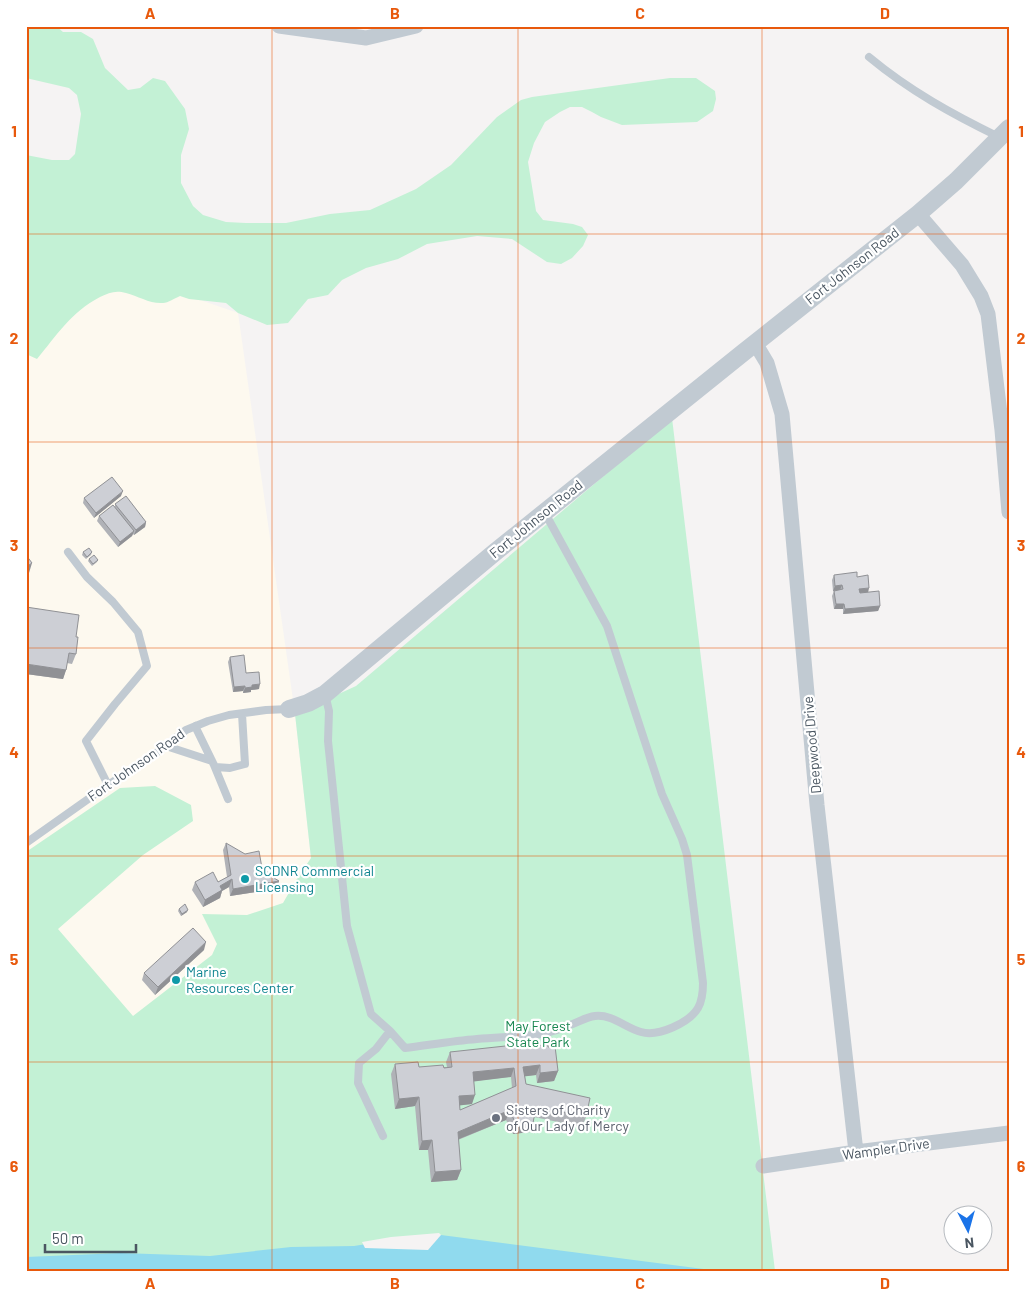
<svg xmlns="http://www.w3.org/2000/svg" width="1035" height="1297" viewBox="0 0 1035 1297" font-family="Barlow,sans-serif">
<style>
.commercial{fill:#fdf9ef}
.green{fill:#c3f1d5}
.water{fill:#90daee}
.pier{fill:#f5f3f3}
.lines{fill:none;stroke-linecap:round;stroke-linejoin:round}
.service{stroke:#c1cad2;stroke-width:8}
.minor{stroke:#c1cad2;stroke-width:15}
.tertiary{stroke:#c1cad2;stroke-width:18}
.wall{fill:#b0b2b7;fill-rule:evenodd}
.shaded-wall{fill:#909195}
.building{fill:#cdcfd5;stroke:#909195;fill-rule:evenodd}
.grid{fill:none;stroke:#e8590c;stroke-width:1;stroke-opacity:0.55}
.culture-dot{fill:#0f9aa8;stroke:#fff;stroke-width:2}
.worship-dot{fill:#6b7280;stroke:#fff;stroke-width:2}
.labels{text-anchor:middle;stroke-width:4.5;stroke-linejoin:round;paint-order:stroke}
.street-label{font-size:14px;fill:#4a5661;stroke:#fff}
.culture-label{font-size:14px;fill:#0d838f;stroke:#fff;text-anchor:start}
.park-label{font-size:14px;fill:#17864f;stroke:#fff}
.worship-label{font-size:14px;fill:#5b616d;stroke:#fff;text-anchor:start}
.neatline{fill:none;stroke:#e8590c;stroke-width:2}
.grid-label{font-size:16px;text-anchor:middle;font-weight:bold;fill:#e8590c}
</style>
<rect width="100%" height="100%" fill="#f5f3f3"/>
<path class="commercial" d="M26,240L238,313L295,714L354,1246L26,1257Z"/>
<path class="green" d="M26,26H56L63,32H81L93,39L105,68L128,90L140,88L153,78L165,81L185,109L189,129L181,155V183L193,206L203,215L226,222L246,223H286L330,214L370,210L416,189L451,165L497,117L521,100L532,97L670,78H696L715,91L716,99L713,111L697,122L622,125L601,117L592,112L582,107H570L560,112L545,122L534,143L528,162L536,211L543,220L573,224L582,227L588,235L583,246L572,258L561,264L547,262L512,239L477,236L427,244L398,259L366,268L342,280L328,295L308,299L288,323L267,325L238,313L226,303L189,299L180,296C175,298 168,303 163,303C150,304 138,296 126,293C115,290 109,293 100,297C71,312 57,335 37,359L26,354V155L52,160H69L75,154L81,114L77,95L69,88L26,78Z
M672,418L775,1271H26V852L120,788L155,786L191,805L193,821L143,855L58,929L133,1016L212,955L217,944L202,914L247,915L283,903L298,877L311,858L295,714L356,686Z"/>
<path class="water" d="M441,1235L719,1271H26V1257L121,1253L210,1256L291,1247L354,1246L391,1240Z"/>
<path class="pier" d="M439,1233L441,1235L428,1250L365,1248L362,1242L391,1237Z"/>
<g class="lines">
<path class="service" d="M869,57C910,91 952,114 999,137
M68,552L87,577L113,602L138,632L147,666L115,704L86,741L108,785
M325,694L329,711L328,741L347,926L371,1014L390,1031L405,1048C429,1045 453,1041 477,1039C498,1037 520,1037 541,1034C551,1032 562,1029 570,1025C579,1022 586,1017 595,1016C612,1014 626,1028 641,1032C658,1037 689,1023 698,1008C702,1001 703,992 703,983L687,855L682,839L662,794L607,626L545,513
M195,726L214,765L228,799
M166,746L212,761
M215,767L230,768L245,764L242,714
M26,843L108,785L159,751L186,730L208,721L229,715L266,710L289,709
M383,1136L358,1083L359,1063L376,1049L390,1031"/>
<path class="minor" d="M279,26L366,38L416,26
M918,214L962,265L981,296L988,314L1002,430L1009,512
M755,343L767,363L782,414L817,805L856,1152
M763,1166L856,1152L1009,1133"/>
<path class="tertiary" d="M289,709L308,703L325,694L494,553L744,352L918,214L956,181L1009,128"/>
</g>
<path class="wall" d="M121,496L94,518L83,503L84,498Z
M115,504L146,522L145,527L134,535L133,534L132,536L118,547L97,521L99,516L115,506Z
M83,552H92L91,555L86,559L82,555Z
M89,559L98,560L97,562L92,566L88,561Z
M834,575L857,577L868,592L880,606L878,611L843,614V609H834L832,596L834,591H837H833L832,580Z
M76,637V654L72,664L67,663L66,670L63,679L26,674Z
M230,657L246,673L259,689L251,690V692L243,693V691L233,692L228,662Z
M226,843L279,881L276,889L230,896L229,887L222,891L220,898L203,907L192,890L195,882H218L227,877L223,850Z
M179,909L187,912L181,916L178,911Z
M204,950L155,995L142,980L144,973Z
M524,1047H548L558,1071L554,1081L537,1083L536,1075L525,1076L526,1084L586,1117L582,1127L534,1117L530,1132L513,1134L506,1120L458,1140L461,1170L457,1180L431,1182L428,1150H419L415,1106L395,1109L391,1074L395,1064L419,1067H447L446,1062L450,1052ZM511,1077L512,1088L460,1110V1105L472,1104L474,1081Z"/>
<path class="shaded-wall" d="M123,491L121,496L94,518L96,513Z
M146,522L145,527L134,535L136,530Z
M134,531L132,536L118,547L120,542Z
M32,563L29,573L26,575V567Z
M842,585L840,590L833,591L835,586Z
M869,588L868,593L857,594L859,589Z
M836,604H844L843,609H834Z
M880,606L878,611L843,614L845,609Z
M26,664L66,670L63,679L26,674Z
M260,684L259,689L251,690V692L243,693L245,688L252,685Z
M245,686L243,691L233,692L234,687Z
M232,879L229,887L222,891L220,898L203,907L205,900L220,886Z
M279,881L276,889L230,896L233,889Z
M188,910L187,912L181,916L182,914Z
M206,942L204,950L155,995L158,987Z
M540,1065L536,1075L520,1077L523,1067Z
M514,1068L511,1077L470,1082L473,1072Z
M558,1071L554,1081L537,1083L540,1073Z
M475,1095L472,1104L455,1106L459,1096Z
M419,1097L415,1106L395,1109L399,1099Z
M510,1110L506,1120L454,1141L458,1132Z
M533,1123L530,1132L513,1134L516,1125Z
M432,1140L428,1150H419L422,1141Z
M461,1170L457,1180L431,1182L435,1172Z"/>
<path class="building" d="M112,477L123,491L96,513L84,498Z
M126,496L146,522L136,530L115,504Z
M113,505L134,531L120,542L99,516Z
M89,548L92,552L87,557L83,552Z
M26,555L32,563L26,567Z
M94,555L98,560L93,564L89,559Z
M857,572V577L868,575L869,588L859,589L860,593L879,591L880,606L845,609L844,604H836L834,591L843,589L842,585L835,586L834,575Z
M26,607L79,615L76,637H78L76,654L69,653L66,670L26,664Z
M244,655L246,673L259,672L260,684L252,685V687L245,688V686L234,687L230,657Z
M226,843L245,854L259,851L262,868L267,872L273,871L274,878L279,881L233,889L232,879L220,886L222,890L205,900L195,882L213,872L218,882L231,875Z
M185,904L188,910L182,914L179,909Z
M193,928L206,942L158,987L144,973Z
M524,1044V1047L548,1045V1047L555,1046L558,1071L540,1073V1065L523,1067L526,1084L590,1098L586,1117L536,1107L533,1123L516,1125L510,1110L458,1132L461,1170L435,1172L432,1140L422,1141L419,1097L399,1099L395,1064L418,1062L419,1067L443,1065L444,1068L452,1067L450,1052ZM514,1068L516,1086L460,1110L459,1096L475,1095L473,1072Z"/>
<path class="grid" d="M272,26V1271M518,26V1271M762,26V1271M26,234H1009M26,442H1009M26,648H1009M26,856H1009M26,1062H1009"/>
<g class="culture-dot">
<circle cx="245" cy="879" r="5"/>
<circle cx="176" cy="980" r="5"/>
</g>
<circle class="worship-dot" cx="496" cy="1118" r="5"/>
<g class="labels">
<g class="street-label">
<text transform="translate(852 266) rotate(-38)" y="5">Fort Johnson Road</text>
<text transform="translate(536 519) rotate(-39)" y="5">Fort Johnson Road</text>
<text transform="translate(812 745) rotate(-95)" y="5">Deepwood Drive</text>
<text transform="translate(136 765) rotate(-35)" y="5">Fort Johnson Road</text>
<text transform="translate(886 1149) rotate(-8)" y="5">Wampler Drive</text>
</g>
<g class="culture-label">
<text x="255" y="876">SCDNR Commercial<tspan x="255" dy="16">Licensing</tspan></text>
<text x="186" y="977">Marine<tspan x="186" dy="16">Resources Center</tspan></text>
</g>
<g class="park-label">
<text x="538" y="1031">May Forest<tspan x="538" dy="16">State Park</tspan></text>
</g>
<g class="worship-label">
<text x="506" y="1115">Sisters of Charity<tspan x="506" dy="16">of Our Lady of Mercy</tspan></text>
</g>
</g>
<rect width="1035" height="1297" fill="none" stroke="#ffffff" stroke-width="55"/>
<g transform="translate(968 1230) rotate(174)"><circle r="24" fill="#ffffff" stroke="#b7bbc0"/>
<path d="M0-4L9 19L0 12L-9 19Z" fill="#1a73e8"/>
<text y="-8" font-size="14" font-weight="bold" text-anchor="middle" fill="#4a5661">N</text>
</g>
<path d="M45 1244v8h91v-8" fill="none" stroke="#4a5661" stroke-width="2.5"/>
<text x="52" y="1244" font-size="15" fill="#4a5661" stroke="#ffffff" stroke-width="4" paint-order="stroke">50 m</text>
<rect x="28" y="28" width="980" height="1242" class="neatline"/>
<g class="grid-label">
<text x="150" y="19">A</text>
<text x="395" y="19">B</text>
<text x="640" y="19">C</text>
<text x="885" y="19">D</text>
<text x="14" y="137">1</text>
<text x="1021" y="137">1</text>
<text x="14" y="344">2</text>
<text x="1021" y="344">2</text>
<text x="14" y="551">3</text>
<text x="1021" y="551">3</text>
<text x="14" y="758">4</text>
<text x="1021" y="758">4</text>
<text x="14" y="965">5</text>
<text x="1021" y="965">5</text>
<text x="14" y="1172">6</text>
<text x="1021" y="1172">6</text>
<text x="150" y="1289">A</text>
<text x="395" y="1289">B</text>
<text x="640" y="1289">C</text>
<text x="885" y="1289">D</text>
</g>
</svg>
